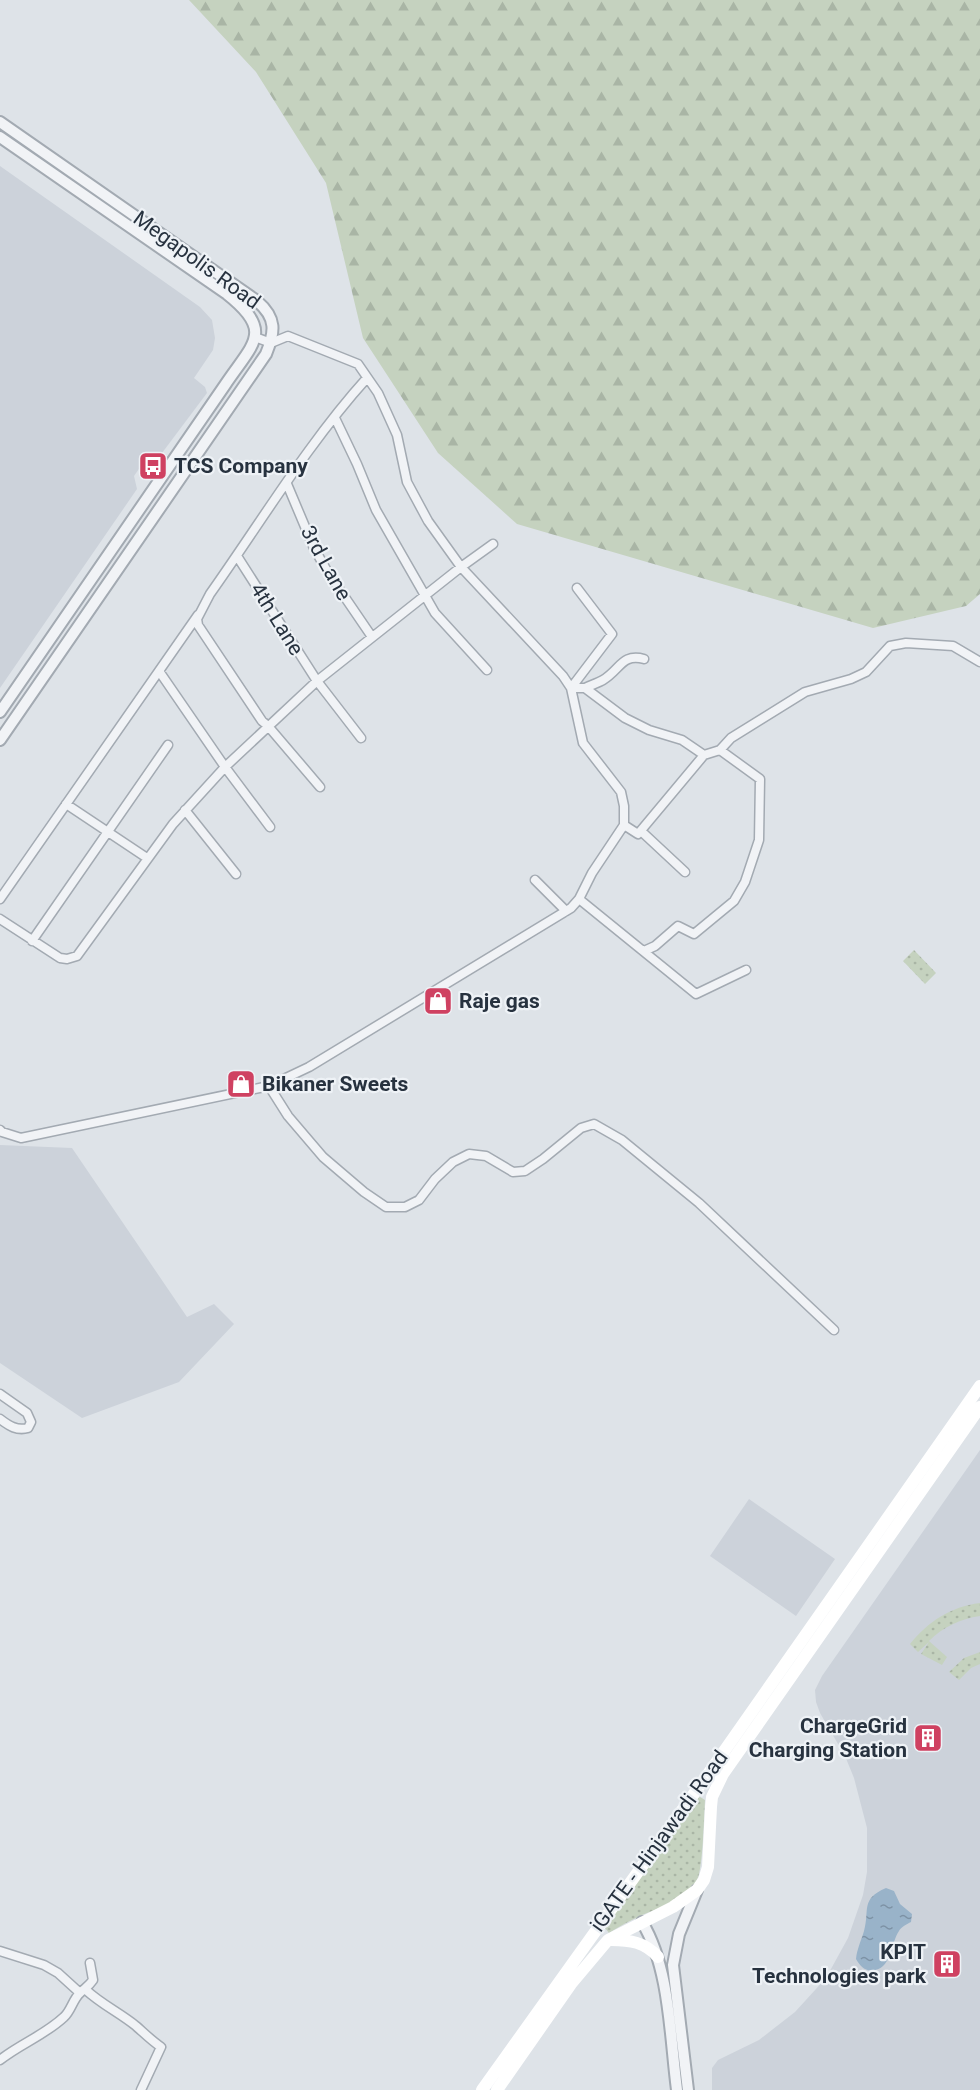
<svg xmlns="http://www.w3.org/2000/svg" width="980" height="2090" viewBox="0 0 980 2090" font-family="Roboto,sans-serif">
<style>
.built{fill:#ccd2da}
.grass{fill:url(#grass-dots)}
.forest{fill:url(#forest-firs)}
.water{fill:url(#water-ripples)}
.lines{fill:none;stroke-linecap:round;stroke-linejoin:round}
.minor-casing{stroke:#a3aab2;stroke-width:11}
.tertiary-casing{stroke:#a3aab2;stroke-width:14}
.minor{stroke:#f1f3f6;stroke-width:8}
.tertiary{stroke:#f1f3f6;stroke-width:10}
.secondary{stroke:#fff;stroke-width:12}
.labels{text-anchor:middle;stroke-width:4.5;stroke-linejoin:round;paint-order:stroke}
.street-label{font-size:21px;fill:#27323f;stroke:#eef2f6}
.poi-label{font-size:21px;font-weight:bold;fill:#27323f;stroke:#eef2f6;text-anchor:start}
</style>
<defs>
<pattern id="grass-dots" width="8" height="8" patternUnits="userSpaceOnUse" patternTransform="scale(1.5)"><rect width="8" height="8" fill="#c5d2bf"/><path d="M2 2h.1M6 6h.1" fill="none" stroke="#a9b5a5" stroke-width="1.8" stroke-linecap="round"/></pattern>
<pattern id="forest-firs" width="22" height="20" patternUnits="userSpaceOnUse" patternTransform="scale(1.5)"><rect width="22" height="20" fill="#c5d2bf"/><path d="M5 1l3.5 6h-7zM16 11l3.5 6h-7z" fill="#a9b5a5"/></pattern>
<pattern id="water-ripples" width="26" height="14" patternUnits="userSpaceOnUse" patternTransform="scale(1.5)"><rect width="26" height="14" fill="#99b3c9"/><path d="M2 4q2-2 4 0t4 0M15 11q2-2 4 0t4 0" fill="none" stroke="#7d92a5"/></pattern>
</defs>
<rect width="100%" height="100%" fill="#dee3e8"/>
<path class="built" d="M0,166L200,307L212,320L215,338L213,350L194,378L205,387L207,393L162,453H150L134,476L137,489L0,688Z
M0,1145L72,1148L187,1317L214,1304L234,1324L179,1382L82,1418L0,1363Z
M980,1450V2090H712V2068L718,2060L759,2040L795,2012L826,1978L848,1938L863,1895L867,1872V1828L854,1778L845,1756L820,1713L816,1702L815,1690L822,1676Z
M749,1499L835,1559L796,1616L710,1556Z"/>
<path class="grass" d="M914,950L936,973L925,984L903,961Z
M980,1603V1616C960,1619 943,1627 929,1641L947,1657L942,1665L921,1654L929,1642L918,1652L910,1644C929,1621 950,1607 980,1603Z
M980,1652V1664L971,1668L959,1680L949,1672L964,1658Z
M700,1797L705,1800C704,1816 703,1869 697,1880C685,1903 655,1908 634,1919C625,1923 617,1928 609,1933L605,1928L696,1799Z"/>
<path class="forest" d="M189,0H980V594L966,606L873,628L517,524L438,453L363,338L326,183L256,72Z"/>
<path class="water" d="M886,1888L894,1891L900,1904L912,1914L911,1922C907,1924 901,1927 899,1931C891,1942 892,1967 875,1970C865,1972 860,1966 856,1959C857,1949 861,1941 864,1931C870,1910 860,1899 886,1888Z"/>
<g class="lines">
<g class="minor-casing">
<path id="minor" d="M335,418L357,464L376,510L435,613L487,670
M287,484L314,548L327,571L372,637
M237,556L317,681L361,738
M571,688H585L625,718L649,730L682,740L704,755L720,750L731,738L805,692L851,679L866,672L890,646L906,643L953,646L980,662
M571,688L612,634L577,588
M585,688C591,685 598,683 603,680C620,670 622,653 644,659
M320,787L268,726L262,721L198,625L197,619L210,594C261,522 309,442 367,378
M66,804L147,858
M185,810L236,874
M624,825L638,834L704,755
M270,827L225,767L317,681L461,567L493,544
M641,831L685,872
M535,880L566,911
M0,899L198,615
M579,899L696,994L746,970
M0,919L60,958L67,959L77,956L173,824L225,767L159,671
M32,941L168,745
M644,951L655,946L678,926L694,934L734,901L745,882L759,840L760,779L720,750
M269,1086L288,1116L323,1157L364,1192L386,1207H405L419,1200L435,1179L453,1162L469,1154L486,1156L513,1172L525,1171L543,1159L581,1128L594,1124L622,1140L699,1203L834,1330
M0,1130L2,1132L21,1138L269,1086L309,1067L571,908L579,899L592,873L624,825V806L621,792L583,743L571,688L563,676L461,567L428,521L407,482L397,435L378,393L358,364L288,336L271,343L255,337
M0,1394L27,1413L31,1422L28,1428C17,1431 9,1426 0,1419
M0,1951L44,1965L58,1973L80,1993
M86,1990C101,2004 120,2013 136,2026C144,2033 152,2041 161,2047L141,2090
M0,2060C20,2044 45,2035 64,2017C71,2011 73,1999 80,1993C85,1988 89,1986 93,1980L90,1963"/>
</g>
<g class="tertiary-casing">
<path id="tertiary" d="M0,122L257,301C277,318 275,332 266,354L0,740
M0,137L227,294C275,332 253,343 225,385L0,712
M642,1922C670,1968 670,2037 677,2090
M688,2090L673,1965L679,1934L697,1890"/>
</g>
<use href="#minor" class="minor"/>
<use href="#tertiary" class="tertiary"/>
<path class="secondary" d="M611,1940C630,1940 645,1942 658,1957
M482,2090L713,1767L980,1386
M497,2090L571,1984L608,1940L673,1907L697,1890L704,1880L708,1867L711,1807L712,1797L723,1774L980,1407"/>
</g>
<defs>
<g id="bus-square" transform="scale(1.5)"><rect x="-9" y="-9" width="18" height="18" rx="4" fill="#cf4161" stroke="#eef2f6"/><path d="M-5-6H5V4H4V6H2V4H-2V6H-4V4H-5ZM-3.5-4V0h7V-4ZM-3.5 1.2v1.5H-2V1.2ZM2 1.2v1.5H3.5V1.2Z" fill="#fff"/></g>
<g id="shop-square" transform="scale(1.5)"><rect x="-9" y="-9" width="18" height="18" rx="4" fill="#cf4161" stroke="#eef2f6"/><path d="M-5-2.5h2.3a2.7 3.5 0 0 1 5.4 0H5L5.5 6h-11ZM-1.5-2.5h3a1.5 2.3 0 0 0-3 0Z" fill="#fff"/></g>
<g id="building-square" transform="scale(1.5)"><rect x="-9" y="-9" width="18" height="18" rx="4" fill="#cf4161" stroke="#eef2f6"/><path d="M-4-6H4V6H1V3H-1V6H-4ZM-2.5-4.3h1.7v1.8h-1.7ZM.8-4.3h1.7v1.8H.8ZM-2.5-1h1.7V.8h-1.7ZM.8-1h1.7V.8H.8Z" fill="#fff"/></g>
</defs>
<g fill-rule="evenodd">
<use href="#bus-square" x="153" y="466"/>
<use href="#shop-square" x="438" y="1001"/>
<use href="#shop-square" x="241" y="1084"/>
<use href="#building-square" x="928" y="1738"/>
<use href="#building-square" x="947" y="1964"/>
</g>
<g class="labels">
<g class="street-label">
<text transform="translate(197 260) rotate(36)" y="7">Megapolis Road</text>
<text transform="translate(326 563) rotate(61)" y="7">3rd Lane</text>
<text transform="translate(277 619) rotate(58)" y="7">4th Lane</text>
<text transform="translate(659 1841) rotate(-54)" y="7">iGATE - Hinjawadi Road</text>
</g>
<g class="poi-label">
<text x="174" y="473">TCS Company</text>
<text x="459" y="1008">Raje gas</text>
<text x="262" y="1091">Bikaner Sweets</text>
<text x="907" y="1733" text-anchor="end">ChargeGrid<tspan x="907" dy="24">Charging Station</tspan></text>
<text x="926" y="1959" text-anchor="end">KPIT<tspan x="926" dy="24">Technologies park</tspan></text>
</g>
</g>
</svg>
